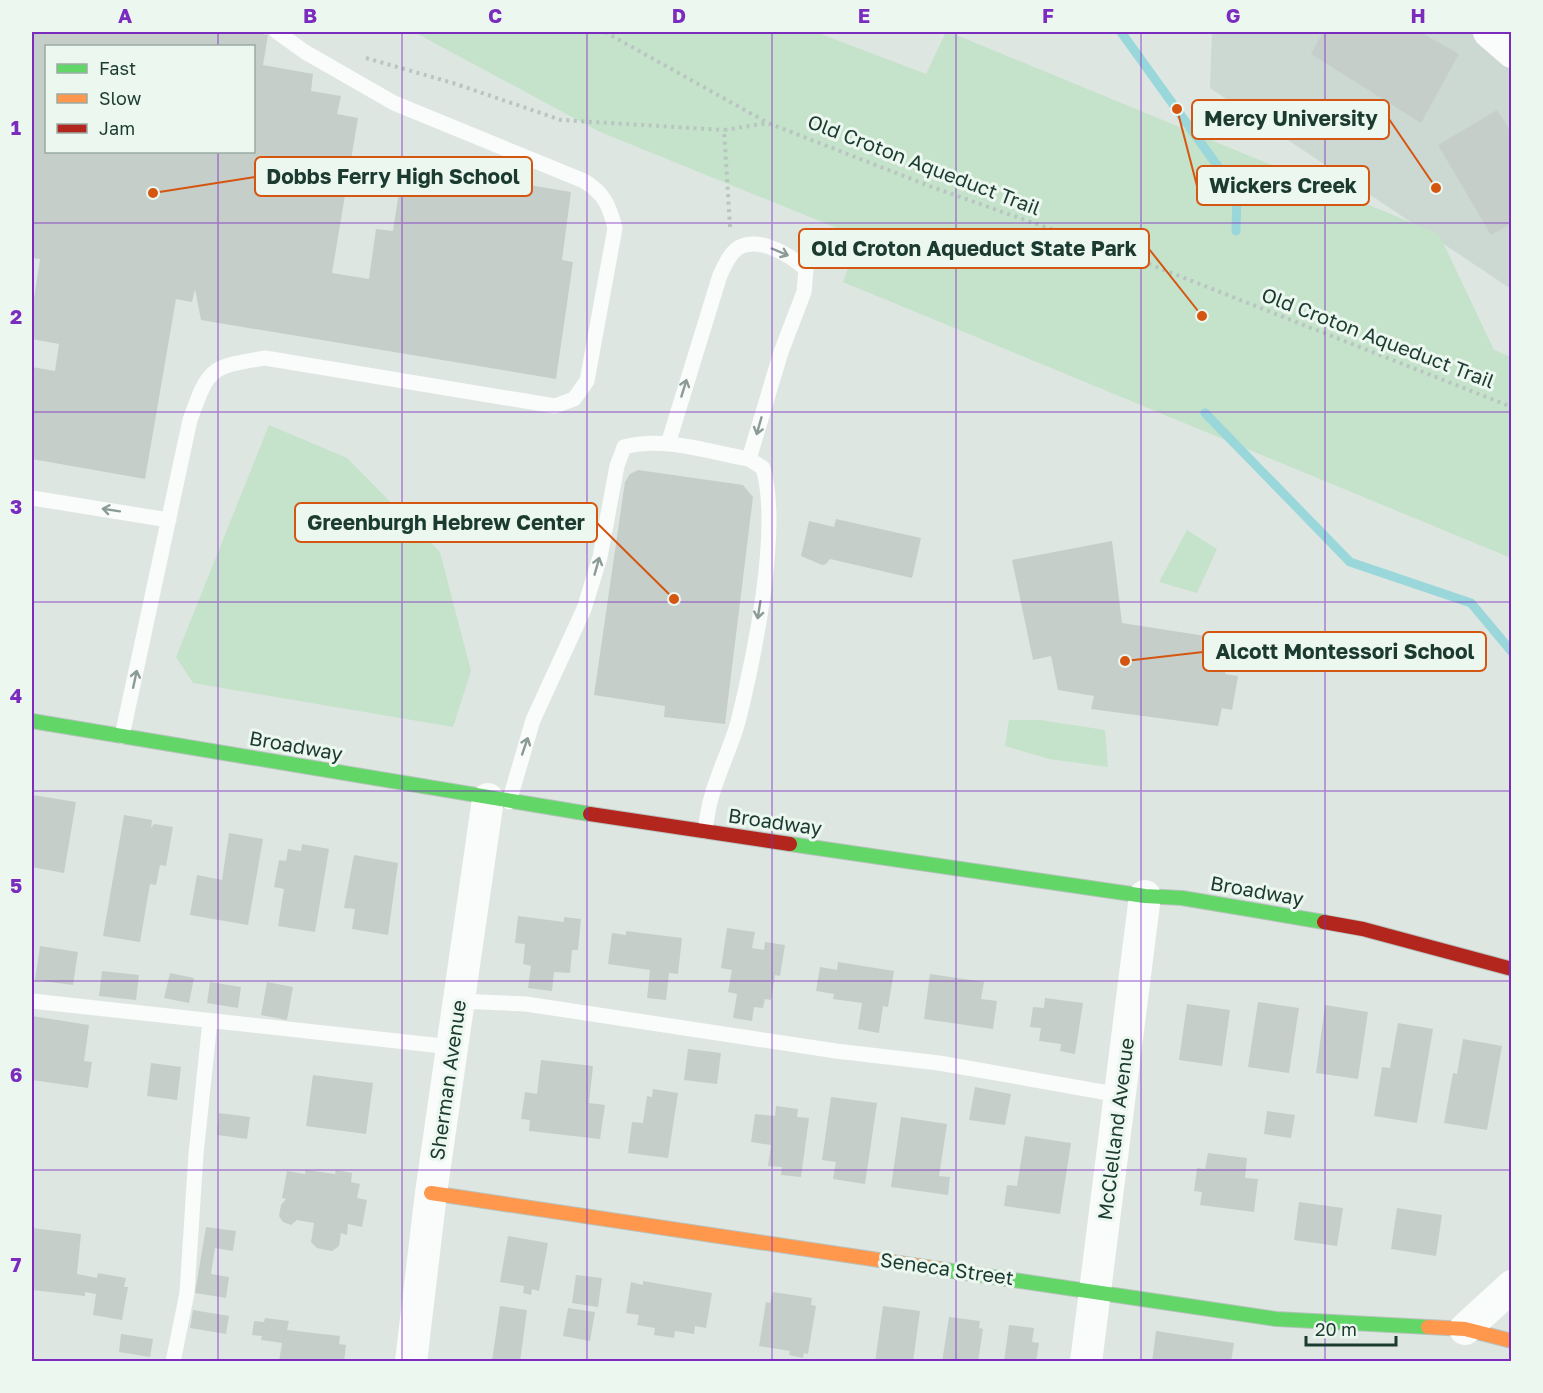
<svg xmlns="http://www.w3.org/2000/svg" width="1543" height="1393" viewBox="0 0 1543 1393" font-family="'Golos Text',sans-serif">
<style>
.built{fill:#ccd8d2}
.green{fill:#c5e2cb}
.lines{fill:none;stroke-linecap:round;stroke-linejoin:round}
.stream{stroke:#99d7da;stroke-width:9}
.building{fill:#c6ceca;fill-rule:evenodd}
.fast-casing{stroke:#b8c3be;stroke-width:16}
.slow-casing{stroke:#b8c3be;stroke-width:16}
.jam-casing{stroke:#b8c3be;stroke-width:16}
.path{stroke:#b9c5c0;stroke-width:4;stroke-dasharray:3 4.5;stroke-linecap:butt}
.lane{stroke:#fafbfb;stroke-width:15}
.street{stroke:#fafbfb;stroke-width:32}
.fast{stroke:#63d668;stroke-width:14}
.slow{stroke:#ff974d;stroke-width:14}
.jam{stroke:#b3261e;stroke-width:14}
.oneway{stroke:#8b9b96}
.grid{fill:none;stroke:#7b2cbf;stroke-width:1.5;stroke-opacity:0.55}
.labels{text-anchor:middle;stroke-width:6;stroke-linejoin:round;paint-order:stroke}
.street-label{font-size:20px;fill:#1c3b30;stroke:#ecf7f0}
.leader{fill:none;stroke:#d45610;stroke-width:2}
.callout-dot{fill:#d45610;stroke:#ecf7f0;stroke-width:2}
.callout{fill:#ecf7f0;stroke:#d45610;stroke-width:2}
.callout-label{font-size:21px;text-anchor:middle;font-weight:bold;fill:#1c3b30}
.neatline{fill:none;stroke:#7b2cbf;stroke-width:2}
.grid-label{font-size:20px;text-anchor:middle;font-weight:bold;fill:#7b2cbf}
</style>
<rect width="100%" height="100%" fill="#dee6e2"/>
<path class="built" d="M1212,32H1511V289L1210,88Z"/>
<path class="green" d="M414,32H816L926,74L946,32H949L1439,234L1494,350L1511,357V558L843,282L859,237L598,131Z
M269,425L347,458L440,552L471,671L453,727L193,683L176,657Z
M1187,530L1217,549L1197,593L1159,582Z
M1009,720H1040L1105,730L1108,767L1049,759L1005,746Z"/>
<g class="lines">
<path class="stream" d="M1121,32L1237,193L1236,231
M1205,413L1350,562L1471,603L1512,652"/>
</g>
<path class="building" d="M32,32H247L268,35L263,65L313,74L311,91L341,96L337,114L358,118L332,273L369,279L376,229L393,231L401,178L482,193L486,178L571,192L562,260L573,262L556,379L201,320L195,289L192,302L176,299L145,479L32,459V367L55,371L59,344L32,339V312L40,259L32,258ZM46,46H254V152H46Z
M1323,32H1420L1459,54L1421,123L1311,54Z
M1497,110L1512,134V223L1491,235L1438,145Z
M638,470L743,485L753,497L725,724L664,717L665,706L594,695L625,482L630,474Z
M836,519L921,538L912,578L830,559L826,564L822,565L801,556L809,521L834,527Z
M1112,541L1122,623L1231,640L1225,674L1238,676L1232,710L1222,708L1218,726L1091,709L1094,696L1058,690L1051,656L1033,660L1012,560Z
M33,795L76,802L64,873L32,867Z
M124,815L152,820L151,828L154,824L173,827L166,866L160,865L156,885L150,884L140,942L103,936Z
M229,833L263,839L248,925L190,915L197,875L222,880Z
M302,844L329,849L315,932L278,926L284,889L274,887L279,860L286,861L288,849L301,851Z
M354,855L398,863L388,935L352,929L355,909L344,908Z
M518,916L564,922V917L581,919L578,950H572L570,973L554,972L552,991L528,988L531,966L523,964L525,944L515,943Z
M727,928L755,932L752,948L764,950L765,942L785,945L780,976L775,975L771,1000L765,999L763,1008L754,1007L752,1021L733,1018L737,994L728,992L732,970L721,968Z
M626,931L682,938L678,974L669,973L666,1000L647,998L650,970L608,964L612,933L626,935Z
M40,946L78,952L73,985L35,980Z
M838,962L894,971L888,1007L883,1006L879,1033L858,1029L862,1003L833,999L834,994L816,991L820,967L837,970Z
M102,971L139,975L136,1000L99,996Z
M170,973L194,978L189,1003L164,998Z
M930,974L984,982L981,999L997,1001L993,1029L924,1019Z
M210,982L241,987L238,1008L207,1003Z
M267,982L293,987L287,1020L261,1015Z
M1045,998L1083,1003L1075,1054L1060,1051L1061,1044L1039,1041L1041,1028L1030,1027L1033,1007L1044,1008Z
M1258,1002L1299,1008L1289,1073L1248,1067Z
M1187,1004L1230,1010L1222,1066L1179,1060Z
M1325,1005L1368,1012L1358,1079L1316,1073Z
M32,1016L89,1025L84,1061L92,1062L88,1088L32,1080Z
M1398,1023L1433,1029L1417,1123L1374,1116L1382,1067L1390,1068Z
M1463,1039L1502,1046L1487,1130L1444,1123L1453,1073L1457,1074Z
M688,1049L721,1053L717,1084L684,1080Z
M541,1060L593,1066L589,1103L605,1105L600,1139L529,1131L530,1120L521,1119L525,1092L537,1094Z
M151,1063L181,1067L177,1100L147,1096Z
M313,1075L373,1083L366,1134L306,1126Z
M975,1087L1011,1094L1005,1125L969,1120Z
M653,1089L678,1093L668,1158L628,1153L632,1122L643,1123L647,1096L652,1097Z
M831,1097L877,1103L865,1184L833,1179L836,1162L822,1160Z
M776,1106L798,1109L797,1117L809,1118L801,1177L781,1175L782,1167L768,1166L771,1145L751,1142L755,1114L775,1116Z
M1267,1111L1295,1115L1291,1138L1264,1134Z
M219,1113L250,1117L247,1139L217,1135Z
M901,1117L947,1124L939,1176L950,1177L948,1195L891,1187Z
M1025,1136L1071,1143L1060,1214L1004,1206L1007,1185L1017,1186Z
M1208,1153L1247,1158L1245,1178L1258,1179L1254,1212L1200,1205L1202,1192L1194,1191L1197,1168L1205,1169Z
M306,1170L335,1174L336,1170L352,1173L351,1182L360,1184L357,1198L367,1200L362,1227L348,1224L347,1235L341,1233L339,1246L332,1251L317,1248L311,1242L314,1223L297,1220L291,1225L283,1222L279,1216L281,1205L286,1199L282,1198L287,1171L305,1174Z
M1299,1202L1343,1208L1337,1246L1294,1240Z
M1397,1208L1442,1215L1436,1256L1391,1249Z
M206,1227L236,1231L233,1251L215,1248L211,1274L229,1277L226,1298L195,1293Z
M32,1228L81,1234L77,1274L97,1278L98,1273L126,1278L124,1287H128L122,1320L93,1315L96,1294L85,1292V1296L32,1290Z
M508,1236L548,1243L539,1291L532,1289L531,1295L523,1293L524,1286L500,1282Z
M576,1275L602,1278L598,1307L572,1303Z
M643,1281L712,1293L706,1328L695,1326L694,1334L675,1331L674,1338L654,1335L655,1328L637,1325L639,1315L626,1313L631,1282L643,1285Z
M773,1292L812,1298L811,1305L816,1306L808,1354L804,1353L803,1358L789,1355L790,1351L759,1346L766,1302L770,1303Z
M500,1306L527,1310L520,1362L492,1361Z
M883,1306L920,1311L913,1362H875Z
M568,1308L595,1312L590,1341L563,1336Z
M193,1310L229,1316L226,1334L190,1328Z
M949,1317L980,1321L979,1328L983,1329L978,1362H942Z
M265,1318L289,1321L287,1330L340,1336L339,1344L346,1345L344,1362L279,1361L282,1343L261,1340L262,1336L252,1335L254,1321L264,1322Z
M1009,1325L1034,1328L1032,1342L1039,1343L1036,1362H1004Z
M1156,1331L1234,1343L1231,1362H1152Z
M121,1334L153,1339L150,1357L119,1352Z"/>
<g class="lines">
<g class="fast-casing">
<path id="fast" d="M32,721L590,814
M790,844L1145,896L1182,898L1324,922
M939,1269L1276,1319L1428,1327"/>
</g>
<g class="slow-casing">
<path id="slow" d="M431,1193L939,1269
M1428,1327L1465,1329L1512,1341"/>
</g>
<g class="jam-casing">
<path id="jam" d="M590,814L790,844
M1324,922L1363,929L1512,969"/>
</g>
<path class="path" d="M605,32L768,123L932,187L1144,262L1512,407
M366,58L453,83L561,120L724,130
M730,227L724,130L768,123"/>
<path class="lane" d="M668,444L720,275C725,265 731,250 742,246C763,238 791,256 806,269L804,292L781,352L749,459L763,468C781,529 754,658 738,722C731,747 719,770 712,795C708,807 707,819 705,831
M32,498L169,520
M122,736L190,420C209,367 210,367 265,358L555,406L574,399L587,381L615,228C609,205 604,193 584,181L394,103L305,52L277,32
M509,802L533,720L584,609L600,557L617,466L624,447C664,436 709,452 749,459
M32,1001L452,1047
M459,1001L526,1004L836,1051L939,1063L1120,1095
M173,1362L187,1293L196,1154L210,1021"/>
<path class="street" d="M1489,32L1512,52
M1465,1329L1512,1286
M411,1362L431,1193L488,799
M1086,1362L1145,896"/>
<use href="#fast" class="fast"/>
<use href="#slow" class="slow"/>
<use href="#jam" class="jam"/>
</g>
<defs><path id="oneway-shaft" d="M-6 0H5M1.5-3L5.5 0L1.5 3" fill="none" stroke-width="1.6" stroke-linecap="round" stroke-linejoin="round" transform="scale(1.5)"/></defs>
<g class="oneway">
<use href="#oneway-shaft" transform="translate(780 252) rotate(23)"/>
<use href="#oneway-shaft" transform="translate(684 388) rotate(-73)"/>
<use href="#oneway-shaft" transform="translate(759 426) rotate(106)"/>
<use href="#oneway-shaft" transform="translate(111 510) rotate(-171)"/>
<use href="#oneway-shaft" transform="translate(597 566) rotate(-74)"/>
<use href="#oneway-shaft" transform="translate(759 610) rotate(99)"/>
<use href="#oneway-shaft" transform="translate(135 679) rotate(-78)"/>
<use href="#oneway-shaft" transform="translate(525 746) rotate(-71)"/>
</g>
<path class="grid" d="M218,32V46M402,32V1362M587,32V1362M772,32V1362M956,32V1362M1141,32V1362M1325,32V1362M218,152V1362M32,223H1512M32,412H1512M32,602H1512M32,791H1512M32,981H1512M32,1170H1512"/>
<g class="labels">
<g class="street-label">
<text transform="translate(924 165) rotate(21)" y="7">Old Croton Aqueduct Trail</text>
<text transform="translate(1378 338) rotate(21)" y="7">Old Croton Aqueduct Trail</text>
<text transform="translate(296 746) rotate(10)" y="7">Broadway</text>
<text transform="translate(775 822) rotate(8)" y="7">Broadway</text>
<text transform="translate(1257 891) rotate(10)" y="7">Broadway</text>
<text transform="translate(448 1080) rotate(-82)" y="7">Sherman Avenue</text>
<text transform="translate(1116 1129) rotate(-83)" y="7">McClelland Avenue</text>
<text transform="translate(947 1269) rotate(8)" y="7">Seneca Street</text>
</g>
</g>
<path class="leader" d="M1436 188L1389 119M153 193L255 177M1177 109L1197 186M1202 316L1149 249M674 599L597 523M1125 661L1203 652"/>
<g class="callout-dot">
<circle cx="1436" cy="188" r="6"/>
<circle cx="153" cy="193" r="6"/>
<circle cx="1177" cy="109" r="6"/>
<circle cx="1202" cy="316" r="6"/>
<circle cx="674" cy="599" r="6"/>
<circle cx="1125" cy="661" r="6"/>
</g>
<g class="callout">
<rect x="1192" y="100" width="197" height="39" rx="6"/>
<rect x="255" y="157" width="277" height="39" rx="6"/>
<rect x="1197" y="166" width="172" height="39" rx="6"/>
<rect x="799" y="229" width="350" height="39" rx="6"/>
<rect x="295" y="503" width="302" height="39" rx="6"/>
<rect x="1203" y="632" width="283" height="39" rx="6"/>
</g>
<g class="callout-label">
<text x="1291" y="126">Mercy University</text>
<text x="393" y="184">Dobbs Ferry High School</text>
<text x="1283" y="193">Wickers Creek</text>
<text x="974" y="256">Old Croton Aqueduct State Park</text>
<text x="446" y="530">Greenburgh Hebrew Center</text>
<text x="1345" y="659">Alcott Montessori School</text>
</g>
<rect width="1543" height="1393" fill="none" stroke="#ecf7f0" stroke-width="66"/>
<rect x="45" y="45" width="210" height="108" fill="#ecf7f0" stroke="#99aca3" stroke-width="1.5"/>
<rect x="57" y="64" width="30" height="9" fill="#63d668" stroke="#99aca3" stroke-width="1.5"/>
<text x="99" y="75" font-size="18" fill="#1c3b30">Fast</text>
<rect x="57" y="94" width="30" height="9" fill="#ff974d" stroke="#99aca3" stroke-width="1.5"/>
<text x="99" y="105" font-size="18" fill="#1c3b30">Slow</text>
<rect x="57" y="124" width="30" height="9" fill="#b3261e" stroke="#99aca3" stroke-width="1.5"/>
<text x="99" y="135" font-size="18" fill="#1c3b30">Jam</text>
<path d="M1306 1336v9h90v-9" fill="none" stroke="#1c3b30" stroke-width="3"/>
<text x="1315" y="1336" font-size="18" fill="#1c3b30" stroke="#ecf7f0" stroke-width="4.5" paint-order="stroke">20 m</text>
<rect x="33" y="33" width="1477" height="1327" class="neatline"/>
<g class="grid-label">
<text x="125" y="23">A</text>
<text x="310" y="23">B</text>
<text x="495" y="23">C</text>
<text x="679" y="23">D</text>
<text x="864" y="23">E</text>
<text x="1048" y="23">F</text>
<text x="1233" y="23">G</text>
<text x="1418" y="23">H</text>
<text x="16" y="135">1</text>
<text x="16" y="324">2</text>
<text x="16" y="514">3</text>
<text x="16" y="703">4</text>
<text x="16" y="893">5</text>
<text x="16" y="1082">6</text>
<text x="16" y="1272">7</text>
</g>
</svg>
